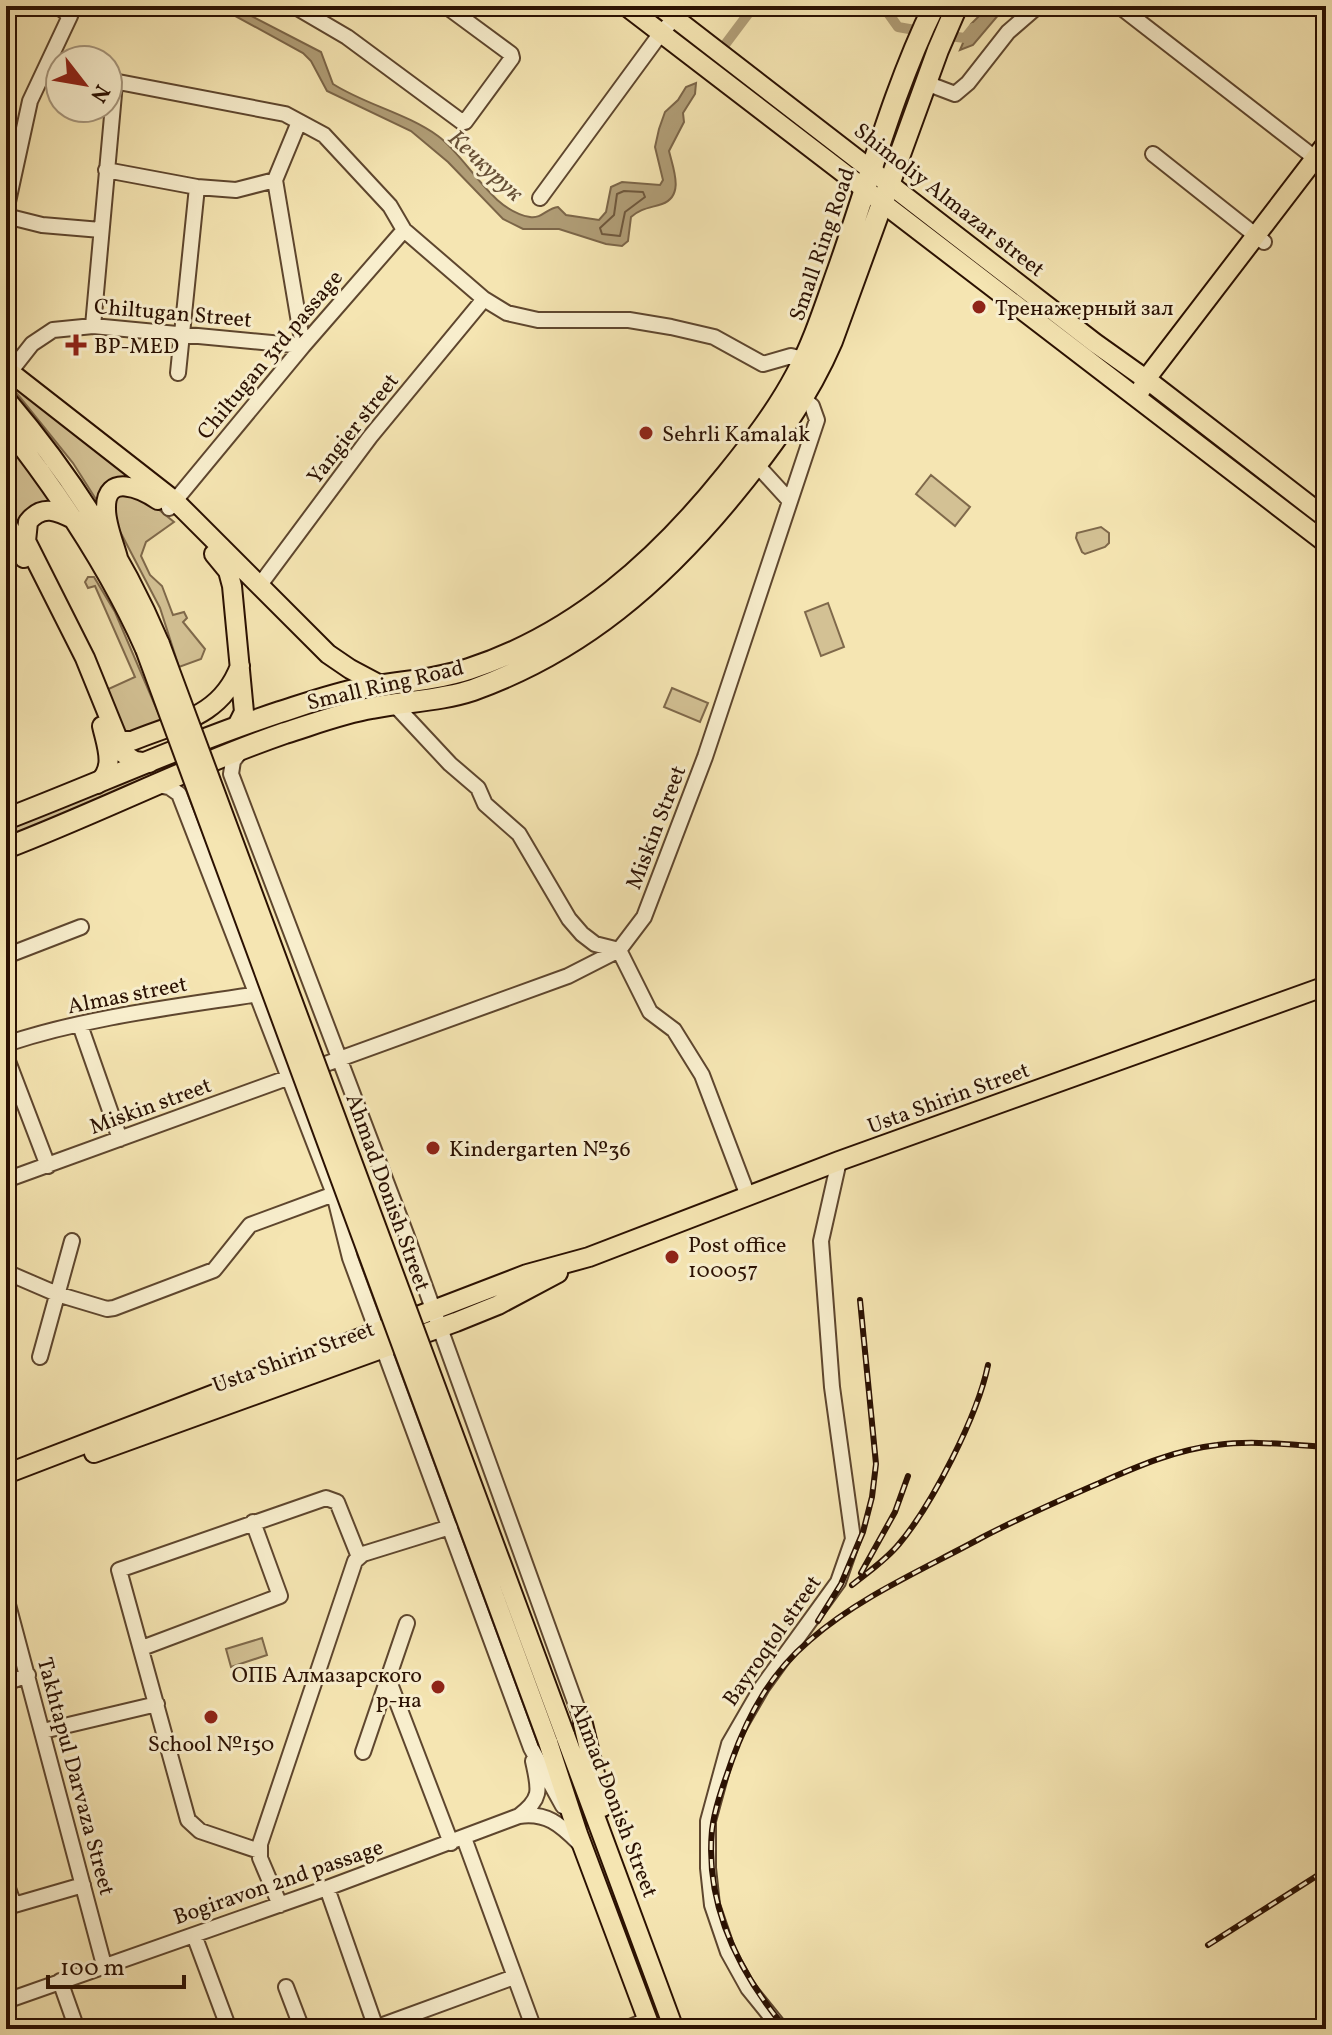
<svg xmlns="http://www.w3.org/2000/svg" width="1332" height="2035" viewBox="0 0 1332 2035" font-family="Vollkorn,serif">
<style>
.green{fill:#d3c194;stroke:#7f694b;stroke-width:2}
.water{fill:#b09d76;stroke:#7b6548;stroke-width:2}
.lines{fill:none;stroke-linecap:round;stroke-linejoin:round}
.shore{stroke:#6e573c;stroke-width:2}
.canal{stroke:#b09d76;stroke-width:10}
.minor-casing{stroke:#5e462e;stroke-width:18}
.major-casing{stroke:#2b1102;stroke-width:22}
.highway-casing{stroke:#2b1102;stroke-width:24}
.minor{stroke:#f8eecd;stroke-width:14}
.major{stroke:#f5e5b2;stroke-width:18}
.highway{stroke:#f5e5b2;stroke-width:20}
.rail-casing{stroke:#2b1102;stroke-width:6}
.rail{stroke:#f8eecd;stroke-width:3;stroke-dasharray:9;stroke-linecap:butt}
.major-bridge-casing{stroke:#2b1102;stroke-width:22;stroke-linecap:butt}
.major-bridge{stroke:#f5e5b2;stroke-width:18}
.poi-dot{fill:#8f2418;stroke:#f8eecd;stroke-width:3}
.labels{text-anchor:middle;stroke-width:6;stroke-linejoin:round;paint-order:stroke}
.street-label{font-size:22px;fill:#2b1102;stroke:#f8eecd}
.poi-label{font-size:22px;fill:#2b1102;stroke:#f8eecd;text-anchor:start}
.water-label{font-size:24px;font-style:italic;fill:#675036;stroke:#f8eecd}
</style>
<rect width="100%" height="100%" fill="#f5e5b2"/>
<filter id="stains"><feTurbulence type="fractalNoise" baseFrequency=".0025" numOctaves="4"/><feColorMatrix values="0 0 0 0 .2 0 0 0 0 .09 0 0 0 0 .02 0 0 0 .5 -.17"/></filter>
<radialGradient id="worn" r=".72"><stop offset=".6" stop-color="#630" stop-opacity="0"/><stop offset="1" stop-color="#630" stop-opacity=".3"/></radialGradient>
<path class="green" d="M6,380L138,480L122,478L99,504L73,463Z
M6,440L54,503L17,537L6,510Z
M931,475L970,507L955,526L916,494Z
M121,494L141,495L174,522L146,542L141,556L150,575L162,586L173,615L184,612L187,618L183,622L205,649L201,659L179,667L160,608L113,518L116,499Z
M1101,527L1109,533V543L1105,547L1085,554L1082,552L1076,538L1077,533Z
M88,577H94L115,612L163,724L120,734L104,691L135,677L95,586L88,588L85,582Z
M828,603L844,647L821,656L805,612Z
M672,688L708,703L700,722L664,707Z
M371,694V700L6,840V827L343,698Z
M262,1638L267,1655L231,1667L226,1649Z"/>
<path class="water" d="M217,6H232L321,52L333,84C366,105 406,113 438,136C468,158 491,211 530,217C542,219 547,208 558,207L566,215L599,220L606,212L611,187L622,182L660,185L663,180L655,147L659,129L665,112L678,100L686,87L696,83L695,94L683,113L684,122L669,151C673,168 685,196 662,204C650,208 641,208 631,217L628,241L622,246L606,244L559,229H523L503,219L448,162L411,131L327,91L311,61L303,53Z
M989,6H1006L973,45L960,50L971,24Z"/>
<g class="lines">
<path class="shore" d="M624,191L643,192L645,197L625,212L620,236L602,234L600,228L614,215L617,194Z"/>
<path class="canal" d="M883,6L898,27L926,32
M941,35L965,38L973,28
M718,54L754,6"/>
<g class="minor-casing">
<path id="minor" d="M294,6L347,37L462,122H465L512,58L511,54L446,6
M1119,6L1315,158
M108,80L285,114L324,135L390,206L404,230L484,299L507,313L538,320H629L671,327L714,337L763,364L791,356L804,359
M926,83L955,94L968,83L1008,32L1038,6
M1153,154L1264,242
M106,170L197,187L236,190L275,180
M540,198L661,33L686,6
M6,211L30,101L70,16L58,6
M6,216L42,225L101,230
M93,326L115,83
M10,372L32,344L53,330L93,326L303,346L275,180L299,122
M178,373L197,187
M757,465L789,500
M169,508L303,346L404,230
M259,586L370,437L484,299
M394,704L450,764L478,788L485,804L519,834L569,919L582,934L595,944L619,950L650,1012L674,1030L702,1075L748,1196
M241,751L233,761L231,774L406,1234L583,1724
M157,785L169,787L179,794L334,1194L350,1258L531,1748L563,1806
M6,956L81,927
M80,1025L120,1139
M6,1044C87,1017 174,1007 258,994
M6,1056L48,1166
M6,1180L568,976L619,950L644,917L705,757L817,420L812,406L804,399
M6,1272L57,1294L107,1309L114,1308L214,1270L250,1225L334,1194
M40,1357L72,1241
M6,1597L104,1965
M142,1648L280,1596L253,1522
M389,1681L451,1843
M6,1683L28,1675
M43,1731L157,1704
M363,1752L407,1623
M519,1816C543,1798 539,1789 533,1761
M464,1838L534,2029
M259,1851L200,1831L188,1820L119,1570L326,1498L337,1502L359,1557
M6,1883L14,1905L6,1908
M327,1888L376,2028
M14,1905L83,1885
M280,1905L260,1858V1844L355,1561L363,1554L450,1527
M194,1935L229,2029
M60,1981L77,2029
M286,1987L302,2029
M6,2001L327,1888L519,1816C546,1812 560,1824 579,1843
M372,2029L514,1977
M625,2029L647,2020
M781,2029L748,1988L728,1952L712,1905L708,1868V1821L729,1744L762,1687L838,1582L853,1539L832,1387L821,1241L839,1161"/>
</g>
<g class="major-casing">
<path id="major" d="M626,6L1326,543
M659,6L1095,343L1154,385L1326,518
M6,369L175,501L328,654L350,669L382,686
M1141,390L1146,379L1326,144
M6,399C69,473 122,554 160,644
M6,426C61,496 109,568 145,649
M6,521L24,558
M77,521C59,512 43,503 28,522L26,541L85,658L124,754L135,761L149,763
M214,554L228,571L232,586L244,712L236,728
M118,558C114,543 106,525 106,509C105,472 142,489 158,500
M110,734L119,741H132C178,722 221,717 240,666
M97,784C116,768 107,748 102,726
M94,1453L456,1322L498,1305L558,1273
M6,1474L527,1274L589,1257L839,1161L1326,986
M583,1724L603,1807
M565,1735L674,2029
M548,1742L578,1834L651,2029"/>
</g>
<g class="highway-casing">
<path id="highway" d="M6,819C97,784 187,743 280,712C308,703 336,693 364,688C399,682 435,680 469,669C576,634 658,560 727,474C752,443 777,411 796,375C814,342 825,306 838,270C869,182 893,90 934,6
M6,848C100,812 190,766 285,733C314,724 342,713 372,708C406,701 440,701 473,690C582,651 662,581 734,493C773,445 808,397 832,341L938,50L957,6"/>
</g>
<use href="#minor" class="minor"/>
<use href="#major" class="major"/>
<use href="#highway" class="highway"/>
<g class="rail-casing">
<path id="rail" d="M861,1573L895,1512L908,1476
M852,1585C868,1572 886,1560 899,1544C932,1505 978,1415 988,1365
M818,1621L841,1584L863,1532L872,1497L876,1464L860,1300
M1208,1945L1326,1870
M786,2029C739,1973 705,1905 712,1830C715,1806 724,1783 732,1760C749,1713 771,1673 810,1640C859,1597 924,1569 981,1538C1019,1518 1058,1501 1097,1484C1136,1467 1174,1450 1217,1445C1253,1440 1290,1445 1326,1447"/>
</g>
<use href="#rail" class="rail"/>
<g class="major-bridge-casing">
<path id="major-bridge" d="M160,644L565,1735
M145,649L548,1742"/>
</g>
<use href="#major-bridge" class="major-bridge"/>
</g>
<g class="poi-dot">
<circle cx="979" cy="307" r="8"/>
<path d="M72 333h8v8h8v8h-8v8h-8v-8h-8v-8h8z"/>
<circle cx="646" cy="433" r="8"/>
<circle cx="433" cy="1148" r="8"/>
<circle cx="672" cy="1257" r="8"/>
<circle cx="438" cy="1687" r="8"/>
<circle cx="211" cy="1717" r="8"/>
</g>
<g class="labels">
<g class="street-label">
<text transform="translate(950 199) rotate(38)" y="8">Shimoliy Almazar street</text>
<text transform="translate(821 244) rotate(-71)" y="8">Small Ring Road</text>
<text transform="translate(173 312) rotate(5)" y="8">Chiltugan Street</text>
<text transform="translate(269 354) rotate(-50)" y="8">Chiltugan 3rd passage</text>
<text transform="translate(352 428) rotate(-52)" y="8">Yangier street</text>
<text transform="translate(385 684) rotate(-13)" y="8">Small Ring Road</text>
<text transform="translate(655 827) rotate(-69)" y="8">Miskin Street</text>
<text transform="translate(127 994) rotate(-11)" y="8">Almas street</text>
<text transform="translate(948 1097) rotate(-20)" y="8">Usta Shirin Street</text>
<text transform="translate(150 1105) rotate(-20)" y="8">Miskin street</text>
<text transform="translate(389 1192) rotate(70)" y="8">Ahmad Donish Street</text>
<text transform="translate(293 1356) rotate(-20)" y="8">Usta Shirin Street</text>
<text transform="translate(771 1640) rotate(-55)" y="8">Bayroqtol street</text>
<text transform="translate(77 1776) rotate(75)" y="8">Takhtapul Darvaza Street</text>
<text transform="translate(615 1799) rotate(69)" y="8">Ahmad Donish Street</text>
<text transform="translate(278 1881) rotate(-19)" y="8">Bogiravon 2nd passage</text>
</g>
<g class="poi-label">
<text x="995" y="315">Тренажерный зал</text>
<text x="94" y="353">BP-MED</text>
<text x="662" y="441">Sehrli Kamalak</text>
<text x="449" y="1156">Kindergarten №36</text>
<text x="688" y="1252">Post office<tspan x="688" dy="25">100057</tspan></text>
<text x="422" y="1682" text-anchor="end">ОПБ Алмазарского<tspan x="422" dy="25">р-на</tspan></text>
<text x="211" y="1751" text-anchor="middle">School №150</text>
</g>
<g class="water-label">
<text transform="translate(486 165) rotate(43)" y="8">Кечкурук</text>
</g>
</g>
<rect width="1332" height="2035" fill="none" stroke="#f5e5b2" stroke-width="32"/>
<rect x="8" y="8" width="1316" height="2019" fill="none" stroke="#2b1102" stroke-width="4"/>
<rect x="16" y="16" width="1300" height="2003" fill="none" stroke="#2b1102" stroke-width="2"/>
<g transform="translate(84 84) rotate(121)"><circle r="38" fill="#f8eecd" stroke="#a6967c" stroke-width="2"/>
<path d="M0-6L14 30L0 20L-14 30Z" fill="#8f2418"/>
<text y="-12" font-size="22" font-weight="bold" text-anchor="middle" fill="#2b1102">N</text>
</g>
<path d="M48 1975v12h136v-12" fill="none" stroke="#2b1102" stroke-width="4"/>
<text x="60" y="1975" font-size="24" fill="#2b1102" stroke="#f8eecd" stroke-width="6" paint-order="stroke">100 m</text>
<rect width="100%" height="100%" filter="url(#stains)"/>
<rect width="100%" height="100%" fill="url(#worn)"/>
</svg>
